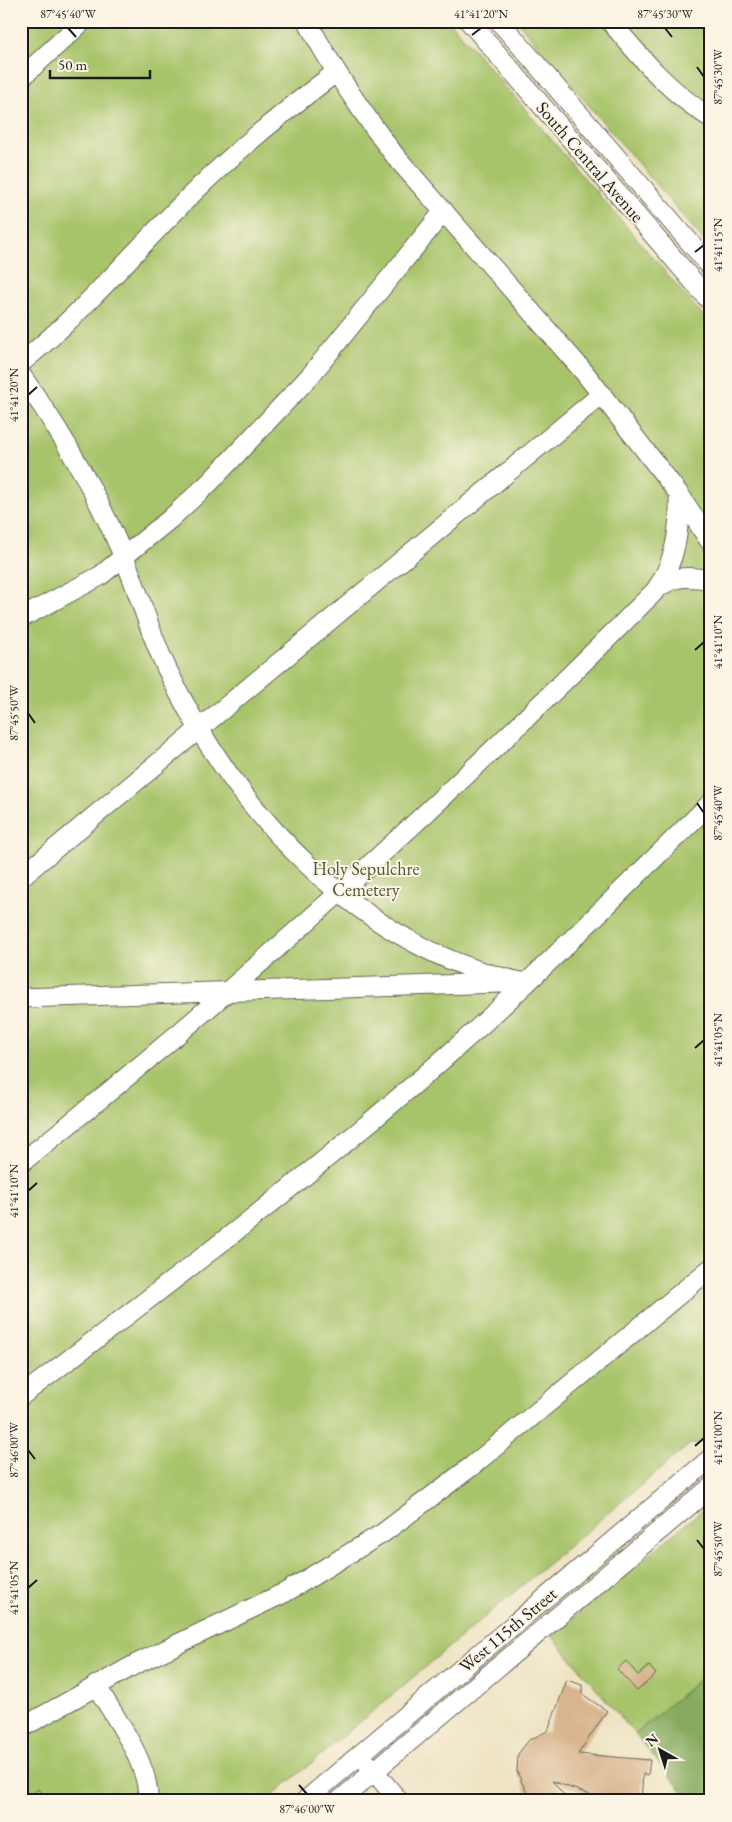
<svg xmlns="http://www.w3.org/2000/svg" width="732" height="1822" viewBox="0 0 732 1822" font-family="'EB Garamond',serif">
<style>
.green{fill:#a8c46b;stroke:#627044}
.forest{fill:#86aa5f;stroke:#51633e}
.building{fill:#d8b58f}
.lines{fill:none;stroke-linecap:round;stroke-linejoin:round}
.minor-casing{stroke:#666256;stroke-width:21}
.minor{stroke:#fff;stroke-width:19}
.ticks{fill:none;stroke:#1c1c1c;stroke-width:2}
.labels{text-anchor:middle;stroke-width:4;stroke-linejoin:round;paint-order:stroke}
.street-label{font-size:18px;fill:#1c1c1c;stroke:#fcf5e5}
.park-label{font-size:18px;fill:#4d5738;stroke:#fcf5e5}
.neatline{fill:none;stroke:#1c1c1c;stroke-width:2}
.ticks-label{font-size:12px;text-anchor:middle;fill:#1c1c1c}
</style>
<rect width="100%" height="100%" fill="#fcf5e5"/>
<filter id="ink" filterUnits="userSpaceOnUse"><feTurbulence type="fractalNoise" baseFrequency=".02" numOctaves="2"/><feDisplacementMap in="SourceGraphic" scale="10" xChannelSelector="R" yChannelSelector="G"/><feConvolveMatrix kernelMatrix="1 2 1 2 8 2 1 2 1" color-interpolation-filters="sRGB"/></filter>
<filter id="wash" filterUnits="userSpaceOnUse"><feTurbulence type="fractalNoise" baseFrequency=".0096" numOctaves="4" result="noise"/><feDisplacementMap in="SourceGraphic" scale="20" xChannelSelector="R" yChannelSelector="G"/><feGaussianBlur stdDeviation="1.12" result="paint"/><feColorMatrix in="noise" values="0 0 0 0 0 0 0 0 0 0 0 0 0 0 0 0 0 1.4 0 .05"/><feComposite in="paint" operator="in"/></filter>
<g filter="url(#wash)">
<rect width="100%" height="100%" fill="#eee3c3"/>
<path class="green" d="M21,21H449L711,325V1433L697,1444H690L266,1801H21Z
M517,21H711V249Z
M708,1505L711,1507V1669L635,1734L552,1636Z"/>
<path class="forest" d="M711,1669V1801H690L635,1734Z"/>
<g id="blocks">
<path class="building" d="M626,1661L638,1675L649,1666L656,1674L637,1691L617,1669Z
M567,1680L582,1685V1694L607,1711L578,1754L650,1760L648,1775L643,1774L641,1801H607L552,1781L569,1801H517L527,1793L517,1772L518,1754L529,1740L548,1731Z
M38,1789L48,1801H24Z"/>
</g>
</g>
<g filter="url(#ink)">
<use href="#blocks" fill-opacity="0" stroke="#666256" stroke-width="1"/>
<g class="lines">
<g class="minor-casing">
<path id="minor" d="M307,21C333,70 363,114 396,157L584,372L679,494L711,543
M469,21L711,302
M499,21L711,267
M610,21C641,58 670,93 711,118
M21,78L83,21
M21,363C84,312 136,249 194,192C238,149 286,110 335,73
M21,375C61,431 96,492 123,555C139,592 149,631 166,667C233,811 365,953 527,983
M658,588C675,575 690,576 711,580
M21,618L100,576L170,519L210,482L310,376L444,211
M21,877L602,394
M21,998L501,983
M21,1163C244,986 454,793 655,591C676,562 680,529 679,494
M21,1396C177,1278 332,1160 477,1029C558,956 633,878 711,803
M96,1685C114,1717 150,1763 148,1801
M21,1728L136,1664L286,1592L383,1533L472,1466L711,1268
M367,1763L399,1801
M305,1801L711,1458
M339,1801L711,1487"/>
</g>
<use href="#minor" class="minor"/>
</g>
</g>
<path class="ticks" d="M68,28L76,37M665,28L672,37M472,35L481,28M697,67L704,77M695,252L704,245M28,395L37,387M695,650L704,642M28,713L35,723M697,803L704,813M695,1048L704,1040M28,1191L37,1183M695,1446L704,1438M28,1450L35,1459M697,1540L704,1549M28,1588L37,1580M299,1785L307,1794"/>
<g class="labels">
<g class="street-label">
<text transform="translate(590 162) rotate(49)" y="6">South Central Avenue</text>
<text transform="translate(508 1630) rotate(-40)" y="6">West 115th Street</text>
</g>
<g class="park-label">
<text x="366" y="875">Holy Sepulchre<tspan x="366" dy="21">Cemetery</tspan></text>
</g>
</g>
<rect width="732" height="1822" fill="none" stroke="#fcf5e5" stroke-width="55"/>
<g transform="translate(660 1750) rotate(321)" stroke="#fcf5e5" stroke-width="4" paint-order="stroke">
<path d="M0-4L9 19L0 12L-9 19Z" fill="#1c1c1c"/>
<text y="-8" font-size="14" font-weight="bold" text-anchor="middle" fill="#1c1c1c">N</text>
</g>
<path d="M50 70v8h100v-8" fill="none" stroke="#1c1c1c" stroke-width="2.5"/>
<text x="58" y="70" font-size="15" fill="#1c1c1c" stroke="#fcf5e5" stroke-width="4" paint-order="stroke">50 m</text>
<rect x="28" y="28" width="676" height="1766" class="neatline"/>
<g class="ticks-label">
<text x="68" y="18">87°45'40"W</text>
<text x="481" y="18">41°41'20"N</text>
<text x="665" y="18">87°45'30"W</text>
<text transform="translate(718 77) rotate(-90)" y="4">87°45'30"W</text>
<text transform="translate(718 245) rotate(-90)" y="4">41°41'15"N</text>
<text transform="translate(14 395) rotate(-90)" y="4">41°41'20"N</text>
<text transform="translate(718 642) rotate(-90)" y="4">41°41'10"N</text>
<text transform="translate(14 713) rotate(-90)" y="4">87°45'50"W</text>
<text transform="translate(718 813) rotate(-90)" y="4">87°45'40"W</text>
<text transform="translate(718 1040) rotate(-90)" y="4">41°41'05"N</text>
<text transform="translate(14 1191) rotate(-90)" y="4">41°41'10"N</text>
<text transform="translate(718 1438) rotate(-90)" y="4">41°41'00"N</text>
<text transform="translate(14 1450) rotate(-90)" y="4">87°46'00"W</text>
<text transform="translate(718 1549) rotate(-90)" y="4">87°45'50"W</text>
<text transform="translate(14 1588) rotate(-90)" y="4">41°41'05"N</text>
<text x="307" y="1813">87°46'00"W</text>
</g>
</svg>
